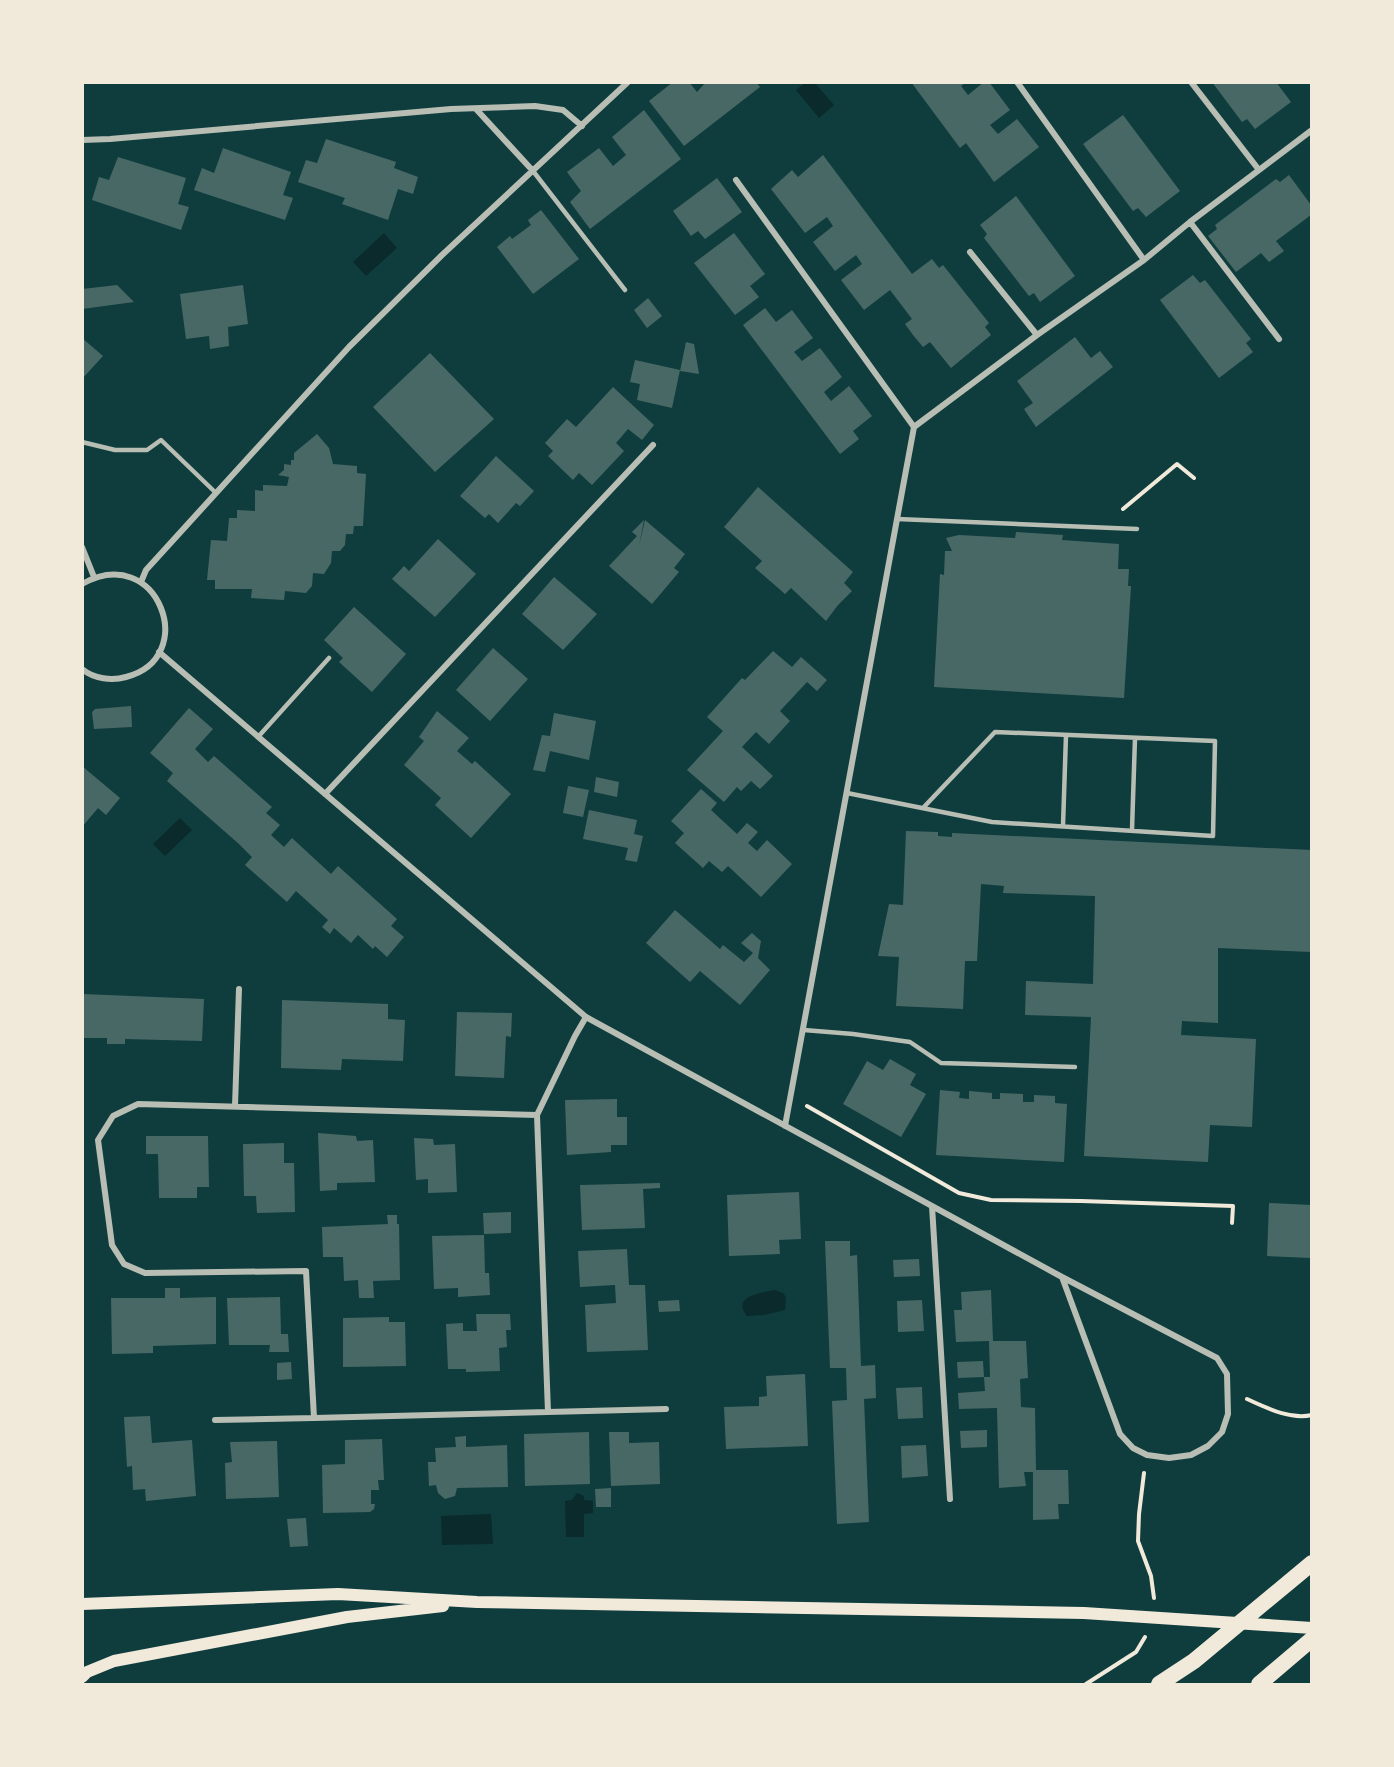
<svg xmlns="http://www.w3.org/2000/svg" width="1394" height="1767" viewBox="0 0 1394 1767" font-family="'Noto Serif',serif">
<style>
.water{fill:#0a2a2b}
.building{fill:#486865}
.lines{fill:none;stroke-linecap:round;stroke-linejoin:round}
.path{stroke:#f1e9da;stroke-width:4}
.service{stroke:#b8beb3;stroke-width:4.5}
.minor{stroke:#b8beb3;stroke-width:6}
.secondary{stroke:#f1e9da;stroke-width:12}
.trunk{stroke:#f1e9da;stroke-width:16}
</style>
<rect width="100%" height="100%" fill="#0f3d3e"/>
<path class="water" d="M805,83H815L834,105L819,118L796,90Z
M384,233L397,248L366,276L353,262Z
M180,818L192,830L165,856L153,844Z
M775,1290L783,1293L786,1297L785,1310L764,1315L747,1316C731,1295 762,1293 775,1290Z
M577,1493L584,1496V1500L593,1501V1513L584,1514V1537H566L565,1501L572,1500Z
M491,1514L493,1544L442,1545L441,1516Z"/>
<path class="building" d="M673,82H689L697,92L706,82H756L760,87L684,146L649,101Z
M911,82H966L961,86L968,95L984,82H989L1010,110L990,125L998,134L1017,119L1039,147L994,182L966,143L960,148Z
M1212,82H1276L1291,102L1255,129L1247,119L1242,122Z
M644,110L681,159L590,229L570,202L581,191L567,172L599,148L613,166L626,155L612,137Z
M1123,115L1180,191L1146,217L1138,208L1133,211L1083,144Z
M326,139L396,162L394,168L418,177L413,194L398,189L388,220L342,204L345,198L298,182L306,160L317,163Z
M223,148L291,172L283,195L293,198L285,220L194,190L202,168L214,173Z
M823,155L912,274L932,259L939,268L943,265L989,323L985,327L991,335L951,368L930,342L923,347L913,335L905,324L912,319L890,290L864,310L841,280L862,264L856,255L835,271L813,242L833,226L827,217L805,233L771,189L792,170L798,177Z
M118,157L186,178L178,204L189,207L181,230L92,200L99,177L109,180Z
M1289,175L1311,205V215L1276,241L1284,251L1269,262L1261,253L1236,272L1208,236L1217,229L1215,225L1276,179L1280,182Z
M717,178L742,212L705,239L698,231L691,236L673,211Z
M1016,196L1075,276L1040,302L1034,293L1029,296L984,238L987,234L980,225Z
M541,210L579,259L533,294L497,247L510,236L512,239L531,225L528,220Z
M734,233L765,274L750,286L759,297L735,315L694,263Z
M1193,275L1200,283L1205,280L1251,339L1246,343L1253,352L1219,378L1160,300Z
M117,285L134,302L82,309V289Z
M243,285L248,324L228,327L229,346L210,349L209,336L186,339L180,294Z
M648,298L662,316L647,328L634,310Z
M765,308L776,322L792,310L813,338L794,352L802,361L820,348L842,377L824,392L831,401L849,386L872,416L853,431L859,439L840,454L743,325Z
M1075,337L1091,358L1100,351L1113,367L1036,427L1024,409L1033,403L1017,381Z
M82,338L103,356L82,379Z
M686,342L694,344L699,374L680,371Z
M430,353L494,419L435,472L373,407Z
M635,360L680,370L672,408L637,400L640,384L630,382Z
M613,387L654,425L642,440L628,429L616,443L624,451L592,485L579,473L573,480L548,456L553,451L545,443L567,419L576,427Z
M317,434L329,448L333,464L357,466V473L366,474L363,526H354L353,534H346L345,545L340,551H332L331,563L324,574L313,573L312,586L306,593L285,591L284,600L251,598L252,589H215V580H207L211,540L227,541L229,518H237V510L255,511V490L263,491V485L287,486L289,477L278,475L284,470V464L291,465V460H294V453Z
M496,456L534,491L520,506L516,503L498,523L489,514L485,518L460,496Z
M758,487L853,572L844,583L852,591L838,605L826,621L791,588L785,594L755,568L762,561L724,527Z
M644,520L639,546L645,520L685,554L674,568L679,572L652,604L609,566L637,536L632,532Z
M1016,532L1063,535L1062,540L1119,544L1118,569H1129L1128,586H1131L1124,698L934,687L940,574L944,575L945,551H952L946,538L959,535L1015,538Z
M438,539L476,574L435,617L392,579L404,566L409,571Z
M554,577L597,614L563,650L522,614Z
M354,607L406,654L372,692L339,662L343,658L324,640Z
M493,648L528,679L490,721L456,690Z
M773,651L792,667L801,657L827,680L817,691L807,682L780,711L790,721L769,744L756,732L742,747L773,776L760,789L751,781L741,791L737,787L724,802L687,770L723,731L707,717L742,678L745,680Z
M131,706L132,727L94,729L92,712L95,709Z
M189,708L213,729L195,749L208,762L214,756L272,807L266,813L280,825L271,835L284,847L292,838L331,874L338,866L397,919L391,926L404,937L387,957L375,946L373,949L358,935L351,943L334,928L330,934L322,927L328,920L296,891L287,902L245,865L252,857L239,844L167,781L173,773L150,753Z
M437,711L469,738L457,751L472,764L475,761L511,794L471,838L435,805L441,798L404,765L424,741L419,737Z
M554,713L596,721L589,760L550,751L545,772L533,770L542,735L550,736Z
M82,766L120,798L106,815L98,808L82,827Z
M596,777L619,782L617,797L594,792Z
M568,786L589,790L583,817L563,813Z
M701,789L717,803L711,810L737,834L747,823L758,832L748,843L757,851L767,840L792,864L761,897L728,866L722,872L709,861L703,868L675,843L684,833L671,821Z
M589,810L637,820L634,834L643,836L637,862L625,860L628,848L583,839Z
M906,831L938,832V836L952,837V833L1311,850V952L1218,948V1023L1182,1021L1181,1035L1256,1039L1252,1127L1210,1125L1208,1162L1084,1156L1091,1017L1025,1015L1026,981L1093,984L1095,896L1003,893L1004,886L981,884L977,961H965L963,1009L896,1006L899,957L878,956L889,904L903,905Z
M675,910L720,949L723,945L744,962L753,953L741,943L752,933L761,941L758,958L770,970L740,1005L700,971L690,982L646,943Z
M83,994L204,999L202,1041L125,1039V1044H107V1038H82Z
M282,1000L388,1004V1019L405,1020L403,1061L342,1059L341,1070L281,1068Z
M457,1012L512,1013L511,1037L506,1036L504,1078L455,1076Z
M890,1059L916,1074L910,1085L926,1094L901,1137L843,1104L867,1061L883,1070Z
M940,1090L960,1092L959,1098L969,1099V1091L992,1093V1099H1000V1093L1023,1094V1102H1034V1095L1055,1096V1103L1067,1104L1064,1162L936,1155Z
M617,1099V1117H627V1145H611V1152L567,1155L565,1100Z
M318,1133L356,1136L357,1141L373,1140L375,1182L337,1183V1190L320,1191Z
M146,1136H208L209,1187H197V1198H159L158,1154H146Z
M414,1138L433,1139L434,1145L455,1144L457,1192L428,1193V1179L416,1180Z
M284,1143V1163H294L295,1212L257,1213L256,1196H244L243,1144Z
M660,1183V1188L643,1189L645,1228L582,1230L580,1185Z
M799,1192L801,1239L779,1240L780,1254L729,1256L727,1195Z
M1269,1203L1311,1205V1258L1267,1256Z
M511,1212V1233L484,1234L483,1213Z
M387,1215H397V1224H399L400,1280L373,1281L374,1298H359L358,1280L344,1281L343,1257H323L322,1227L388,1224Z
M484,1235L485,1273H489L490,1295L458,1297V1288L434,1289L432,1236Z
M825,1241H850V1256L857,1255L861,1366L875,1365L876,1398L864,1399L869,1522L837,1524L832,1401L847,1400L846,1368H830Z
M627,1249L629,1285H645L648,1350L587,1352L585,1305L616,1303L615,1285L580,1287L578,1251Z
M919,1259L920,1276L894,1277L893,1260Z
M165,1288H180V1298L216,1297V1344L153,1346V1353L112,1354L111,1298H165Z
M991,1290L993,1341H1026L1028,1378L1020,1379L1021,1407L1035,1408L1036,1470H1068L1069,1504H1058L1059,1519L1033,1520V1472H1024L1026,1486L999,1488L997,1408L959,1409L958,1393L985,1391L984,1377H990L989,1341L956,1342L954,1310H962L961,1292Z
M280,1297L281,1334H288L289,1352H269L270,1345H229L227,1298Z
M679,1300L680,1311L659,1312L658,1301Z
M922,1300L924,1331L898,1332L897,1301Z
M476,1314H510L511,1330H506L507,1347L499,1348L500,1371L466,1372V1369H448L446,1324L463,1323V1331H477Z
M389,1317V1322H405L406,1366L343,1367V1318Z
M983,1361L984,1377L958,1378L957,1362Z
M291,1362L292,1379L277,1380V1363Z
M805,1374L808,1446L726,1449L724,1407L759,1406V1397L767,1396L766,1376Z
M922,1387L923,1418L898,1419L896,1388Z
M150,1416L152,1443L192,1440L196,1496L146,1501L145,1489L133,1490L132,1466L127,1467L124,1417Z
M987,1430V1447L961,1448L960,1431Z
M589,1432L590,1484L525,1486L524,1434Z
M609,1432H629V1443L659,1442L660,1484L611,1486Z
M466,1436V1447L507,1445L508,1487L457,1488L455,1496L445,1499L438,1493L436,1485L429,1486L428,1462H436L435,1448L456,1447L455,1437Z
M382,1439L384,1480H378L379,1490H371V1504H375L374,1509L370,1512L323,1513L322,1465L345,1464V1440Z
M277,1441L279,1497L226,1499L225,1463L232,1462L230,1442Z
M926,1445L928,1476L902,1478L901,1446Z
M611,1488V1507H596L595,1489Z
M306,1518L308,1546L290,1547L287,1519Z"/>
<g class="lines">
<path class="path" d="M1123,509L1177,464L1194,478
M807,1106L959,1193L991,1200L1081,1201L1233,1206L1232,1223
M1247,1399C1267,1408 1290,1420 1312,1415
M1144,1473L1139,1514L1138,1541L1151,1576L1154,1598
M1086,1684L1136,1652L1145,1637"/>
<path class="service" d="M533,171L625,290
M82,442L115,450H147L161,440L216,493
M897,519L1137,529
M258,737L329,658
M847,793L992,822L1213,836L1215,741L995,732L923,808
M1063,826L1066,735
M1132,830L1135,738
M804,1030L853,1034L910,1042L941,1063L1075,1067"/>
<path class="minor" d="M1017,82L1144,260
M1191,82L1259,170
M476,109L533,171
M82,140L110,139L451,109L535,106L563,110L582,126
M736,180L914,427
M1190,222L1279,339
M970,252L1037,335
M82,547L94,577
M141,582L146,570L349,347L441,256L628,82
M82,584C158,541 201,658 126,677C112,681 94,679 82,669
M159,652L586,1017L1062,1277L1120,1434L1133,1448L1147,1455L1169,1458L1191,1455L1208,1446L1222,1432L1228,1414L1227,1374L1217,1358L1062,1277
M325,794L653,445
M235,1106L239,989
M537,1115L138,1104L113,1116L98,1140L112,1245L124,1264L145,1273L306,1271L314,1418L548,1412L537,1115L575,1036L586,1017
M785,1126L914,427L1037,335L1144,260L1190,222L1312,130
M932,1206L950,1499
M548,1412L666,1409
M215,1420L314,1418"/>
<path class="secondary" d="M82,1604L338,1594L477,1602L1084,1613L1312,1628
M82,1677L87,1672L114,1661L347,1617L443,1606"/>
<path class="trunk" d="M1159,1684L1194,1661L1312,1563
M1259,1684L1312,1639"/>
</g>
<rect width="1394" height="1767" fill="none" stroke="#f1e9da" stroke-width="168"/>
</svg>
